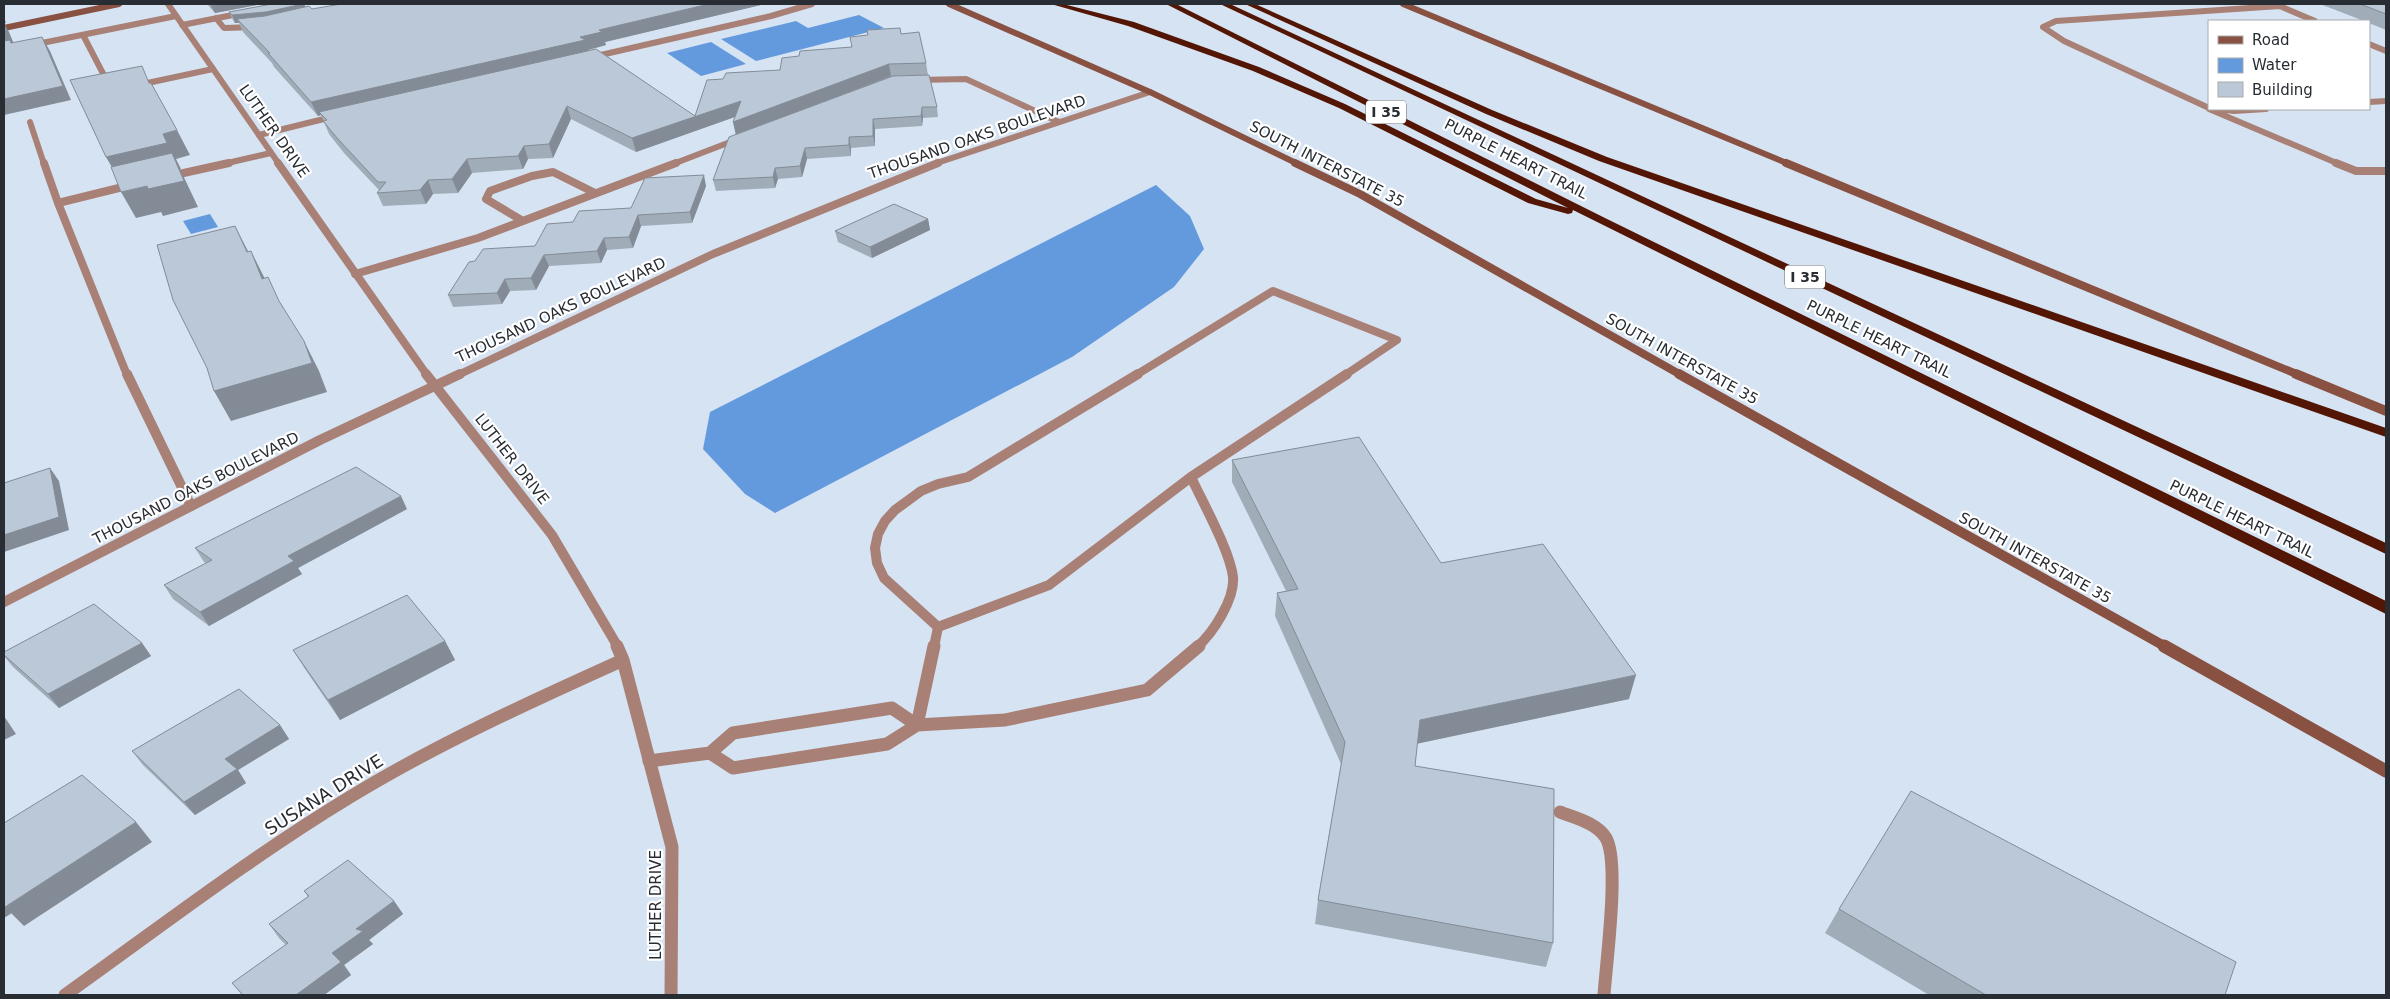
<svg xmlns="http://www.w3.org/2000/svg" width="2390" height="999" viewBox="0 0 2390 999" font-family="'DejaVu Sans',sans-serif">
<style>
.water{fill:#639ade}
.lines{fill:none;stroke-linecap:round;stroke-linejoin:round}
.lane-far3{stroke:#a88075;stroke-width:6}
.lane-far2{stroke:#a88075;stroke-width:8}
.lane-far1{stroke:#a88075;stroke-width:10}
.lane{stroke:#a88075;stroke-width:13}
.street-far3{stroke:#a88075;stroke-width:6}
.street-far2{stroke:#a88075;stroke-width:8}
.street-far1{stroke:#a88075;stroke-width:10}
.street{stroke:#a88075;stroke-width:13}
.secondary-far3{stroke:#895141;stroke-width:6}
.secondary-far2{stroke:#895141;stroke-width:8}
.secondary-far1{stroke:#895141;stroke-width:10}
.secondary{stroke:#895141;stroke-width:13}
.highway{fill:#531605;fill-rule:evenodd}
.wall{fill:#a1acb9}
.shaded-wall{fill:#838c96}
.building{fill:#bbc8d7;stroke:#838c96}
.labels{text-anchor:middle;stroke-width:4.5;stroke-linejoin:round;paint-order:stroke}
.shield{fill:#fff;stroke:#686c70;stroke-width:1}
.shield-label{font-size:14px;font-weight:bold;fill:#282d33}
.street-label{font-size:15px;fill:#282d33;stroke:#fff}
.near-street-label{font-size:18px;fill:#282d33;stroke:#fff}
</style>
<rect width="100%" height="100%" fill="#d6e3f3"/>
<path class="water" d="M859,15L884,28L756,61L721,39L796,21L808,28Z
M711,42L746,64L701,76L667,53Z
M1156,185L1190,216L1204,249L1174,287L1072,357L775,513L745,494L703,449L710,412Z
M210,214L218,227L191,234L183,221Z"/>
<g class="lines">
<path class="lane-far3" d="M2275,4L2315,21
M216,18L224,28L255,27
M182,25L243,13
M83,35L109,85
M2369,44L2386,51
M32,45L176,16
M592,57L771,16L812,4
M917,80L966,79L1059,122
M138,85L213,69
M2369,102L2386,101
M2209,108L2064,41L2043,27L2056,21L2280,6
M2209,109L2339,164
M2218,109L2234,111L2266,109
M30,122L44,164
M259,135L336,116
M223,164L271,153
M673,164L738,139"/>
<path class="lane-far2" d="M44,163L58,203L131,185
M2336,163L2356,171H2386
M170,176L229,163
M58,203L127,375
M523,221L486,199L490,191L532,176L553,172L595,193
M355,274L478,238L676,163
M1136,375L1273,291L1397,340L1345,375"/>
<path class="lane-far1" d="M127,374L191,506
M1138,374L968,477L938,484L921,491L895,510L885,521L878,534L875,548L877,563L884,578L938,627L1049,585L1191,477L1347,374
M1191,477C1203,503 1230,551 1233,577C1235,599 1213,633 1197,647
M934,647L938,627"/>
<path class="lane" d="M917,725L934,646
M710,753L733,768L887,744L917,725L1005,720L1147,690L1199,646
M649,761L710,753L733,733L892,708L917,725
M1560,812C1575,818 1597,823 1606,838C1620,862 1606,964 1604,995"/>
<path class="street-far3" d="M168,4L279,164
M934,164L1150,92"/>
<path class="street-far2" d="M278,163L427,375
M458,375L713,254L938,163"/>
<path class="street-far1" d="M426,374L552,535L618,647
M4,602L320,440L460,374"/>
<path class="street" d="M617,646L623,660L672,847L671,995
M65,995C159,928 251,857 350,797C437,744 530,702 623,660"/>
<path class="secondary-far3" d="M949,4L1150,92L1298,164
M1403,4L1789,164
M4,28L119,4"/>
<path class="secondary-far2" d="M1295,163L1360,194L1681,375
M1786,163L2299,375"/>
<path class="secondary-far1" d="M1679,374L2166,647
M2296,374L2386,411"/>
<path class="secondary" d="M2164,646L2386,771"/>
<path class="highway" d="M1051,4H1063L1134,22L1259,67L1345,104L1536,199L1568,208L1166,4H1176L1605,218L2386,601V614L1573,210L1572,213L1568,214L1528,203L1339,108L1253,71L1128,26Z
M1220,4H1230L2386,543V554Z
M1245,4H1255L1492,110L1607,157L2386,428V437L1599,161L1486,114Z"/>
</g>
<path class="wall" d="M207,4H262L215,13Z
M304,4L306,7L312,9L765,4L605,42L606,45L588,50V51L695,116L723,79L780,70L799,56L852,47L901,34L926,63L928,75L937,107L938,117L923,118L922,126L875,129V146L851,148V156L807,159L802,177L778,179L775,188L716,191L713,180L736,135L733,122L735,117L636,152L571,119L553,158L528,159L523,169L472,173L458,193L433,194L426,204L383,206L377,193L379,190L344,153L329,134L321,115L318,116L274,67L272,63L243,32L239,23H235L233,20L229,12Z
M2320,4H2386V30L2369,23V21H2364Z
M706,186L692,223L641,226L633,248L607,250L601,263L549,266L536,290L510,291L502,304L453,307L448,295L475,261L535,246L573,222L631,208Z
M928,219L930,230L872,258L838,242L835,231Z
M1232,460L1441,563L1629,699L1417,743L1415,766L1553,943L1546,967L1315,924L1318,900L1341,764L1275,616L1277,593L1286,591L1232,482Z
M407,509L298,568L302,574L209,626L173,599L164,585L206,563L204,562L195,548Z
M445,641L455,660L340,720L305,669L293,650Z
M142,643L151,656L59,708L13,667L4,656V652Z
M280,725L289,739L238,770L246,783L195,815L143,765L132,751Z
M304,891L394,901L403,914L369,940L373,944L344,965L351,975L324,995H242L232,983L286,945L279,938L269,924L308,897Z
M1839,909L2225,995H1929L1825,933Z"/>
<path class="shaded-wall" d="M222,4H262L215,13L211,6Z
M304,4L307,11L237,19L239,23H235L232,15Z
M709,4H765L605,42L606,45L588,50L589,53L319,112L321,115L318,116L311,102L580,37L599,30Z
M4,17L6,23H4L9,32L14,44L4,46Z
M42,37L50,51L71,100L4,115V99Z
M889,64L891,76L736,135L733,122Z
M741,101L743,114L636,152L632,138Z
M567,106L571,119L553,158L549,144Z
M922,107L923,118L922,126L921,116Z
M873,119L875,129V146L873,136Z
M177,130L190,155L176,159L181,169H180L198,207L163,216L161,212L136,218L121,192L147,186L121,183L106,157L163,134Z
M849,137L851,148V156L849,145Z
M524,146L528,159L523,169L518,156Z
M805,148L807,159L802,177L800,166Z
M467,159L472,173L458,193L452,179Z
M775,168L778,179L775,188L773,177Z
M704,175L706,186L692,223L690,212Z
M428,180L433,194L426,204L420,190Z
M638,215L641,226L633,248L629,237Z
M928,219L930,230L872,258L870,247Z
M235,226L249,253L247,252Z
M604,238L607,250L601,263L597,251Z
M251,251L265,279H262Z
M544,255L549,266L536,290L531,278Z
M505,279L510,291L502,304L497,293Z
M304,341L319,371L327,392L231,421L214,391Z
M50,468L59,481L69,530L4,552V535Z
M401,496L407,509L298,568L302,574L209,626L200,612L288,556Z
M445,641L455,660L340,720L328,700Z
M142,643L151,656L59,708L48,694Z
M1636,675L1629,699L1416,744L1420,720Z
M4,716L16,734L4,740Z
M280,725L289,739L238,770L246,783L195,815L184,802L225,759Z
M136,822L152,842L24,926L5,907Z
M394,901L403,914L369,940L373,944L344,965L351,975L324,995H296L332,953L356,929Z
M4,905L12,913L4,918Z"/>
<path class="building" d="M210,4H222L211,6Z
M272,4H303L266,12L232,15L229,12Z
M341,4H709L599,30L602,32L580,37L585,40L311,102L268,53H270L237,19L265,16L309,6L312,9Z
M2360,4H2386V14Z
M4,23L6,31H4Z
M900,28L901,34L919,32L926,63L889,64L733,122L741,101L632,138L567,106L549,144L524,146L518,156L467,159L452,179L428,180L420,190L377,193L386,182H378L338,139L323,121L327,120L319,112L596,49L695,116L707,80L723,79L726,73L780,70L782,58L799,56L800,51L852,47L850,37L868,35L867,30Z
M42,37L63,86L4,99V41L10,40L11,43Z
M142,66L149,83H151L177,130L163,134L167,143L106,157L70,80Z
M929,75L937,107H922L921,116L873,119V136L849,137V145L805,148L800,166L775,168L773,177L713,180L729,137L893,76Z
M172,153L184,181L148,189L147,186L121,192L111,167Z
M704,175L690,212L638,215L629,237L604,238L597,251L544,255L531,278L505,279L497,293L448,295L469,262L475,261L483,249L535,246L547,224L573,222L579,211L631,208L645,178Z
M894,204L928,219L870,247L835,231Z
M235,226L247,252L251,251L262,279L268,277L279,301L304,341L312,363L214,391L207,368L173,300L157,245Z
M1359,437L1441,563L1543,544L1636,675L1420,720L1415,766L1554,789L1553,943L1318,900L1345,742L1277,593L1298,589L1232,460Z
M356,467L401,496L288,556L294,561L200,612L164,585L212,560L195,548Z
M50,468L59,517L4,535V483Z
M407,595L445,641L328,700L293,650Z
M94,604L142,643L48,694L4,655V652Z
M239,689L280,725L225,759L237,769L184,802L132,751Z
M82,775L136,822L5,907L4,905V823Z
M1911,791L2236,962L2225,995H1986L1839,909Z
M348,860L394,901L356,929L363,931L332,953L341,962L296,995H243L232,983L288,943L269,924L309,896L304,891Z"/>
<g class="labels">
<g class="shield">
<rect x="1366" y="100.5" width="40" height="23" rx="4"/>
<rect x="1785" y="265.5" width="40" height="23" rx="4"/>
</g>
<g class="shield-label">
<text x="1386" y="117">I 35</text>
<text x="1805" y="282">I 35</text>
</g>
<g class="street-label">
<text transform="translate(274 131) rotate(55)" y="5">LUTHER DRIVE</text>
<text transform="translate(977 137) rotate(-19)" y="5">THOUSAND OAKS BOULEVARD</text>
<text transform="translate(1516 159) rotate(27)" y="5">PURPLE HEART TRAIL</text>
<text transform="translate(1327 164) rotate(27)" y="5">SOUTH INTERSTATE 35</text>
<text transform="translate(561 310) rotate(-25)" y="5">THOUSAND OAKS BOULEVARD</text>
<text transform="translate(1879 339) rotate(26)" y="5">PURPLE HEART TRAIL</text>
<text transform="translate(1682 359) rotate(29)" y="5">SOUTH INTERSTATE 35</text>
<text transform="translate(512 459) rotate(52)" y="5">LUTHER DRIVE</text>
<text transform="translate(196 488) rotate(-27)" y="5">THOUSAND OAKS BOULEVARD</text>
<text transform="translate(2242 519) rotate(26)" y="5">PURPLE HEART TRAIL</text>
<text transform="translate(2035 558) rotate(29)" y="5">SOUTH INTERSTATE 35</text>
<text transform="translate(656 905) rotate(-90)" y="5">LUTHER DRIVE</text>
</g>
<g class="near-street-label">
<text transform="translate(324 795) rotate(-32)" y="6">SUSANA DRIVE</text>
</g>
</g>
<rect width="2390" height="999" fill="none" stroke="#282d33" stroke-width="10"/>
<rect x="2208" y="20" width="162" height="90" fill="#ffffff" stroke="#a9abad"/>
<rect x="2218" y="36" width="25" height="8" fill="#895141" stroke="#a9abad"/>
<text x="2252" y="45" font-size="15" fill="#282d33">Road</text>
<rect x="2218" y="58" width="25" height="15" fill="#639ade" stroke="#a9abad"/>
<text x="2252" y="70" font-size="15" fill="#282d33">Water</text>
<rect x="2218" y="82" width="25" height="15" fill="#bbc8d7" stroke="#a9abad"/>
<text x="2252" y="95" font-size="15" fill="#282d33">Building</text>
</svg>
